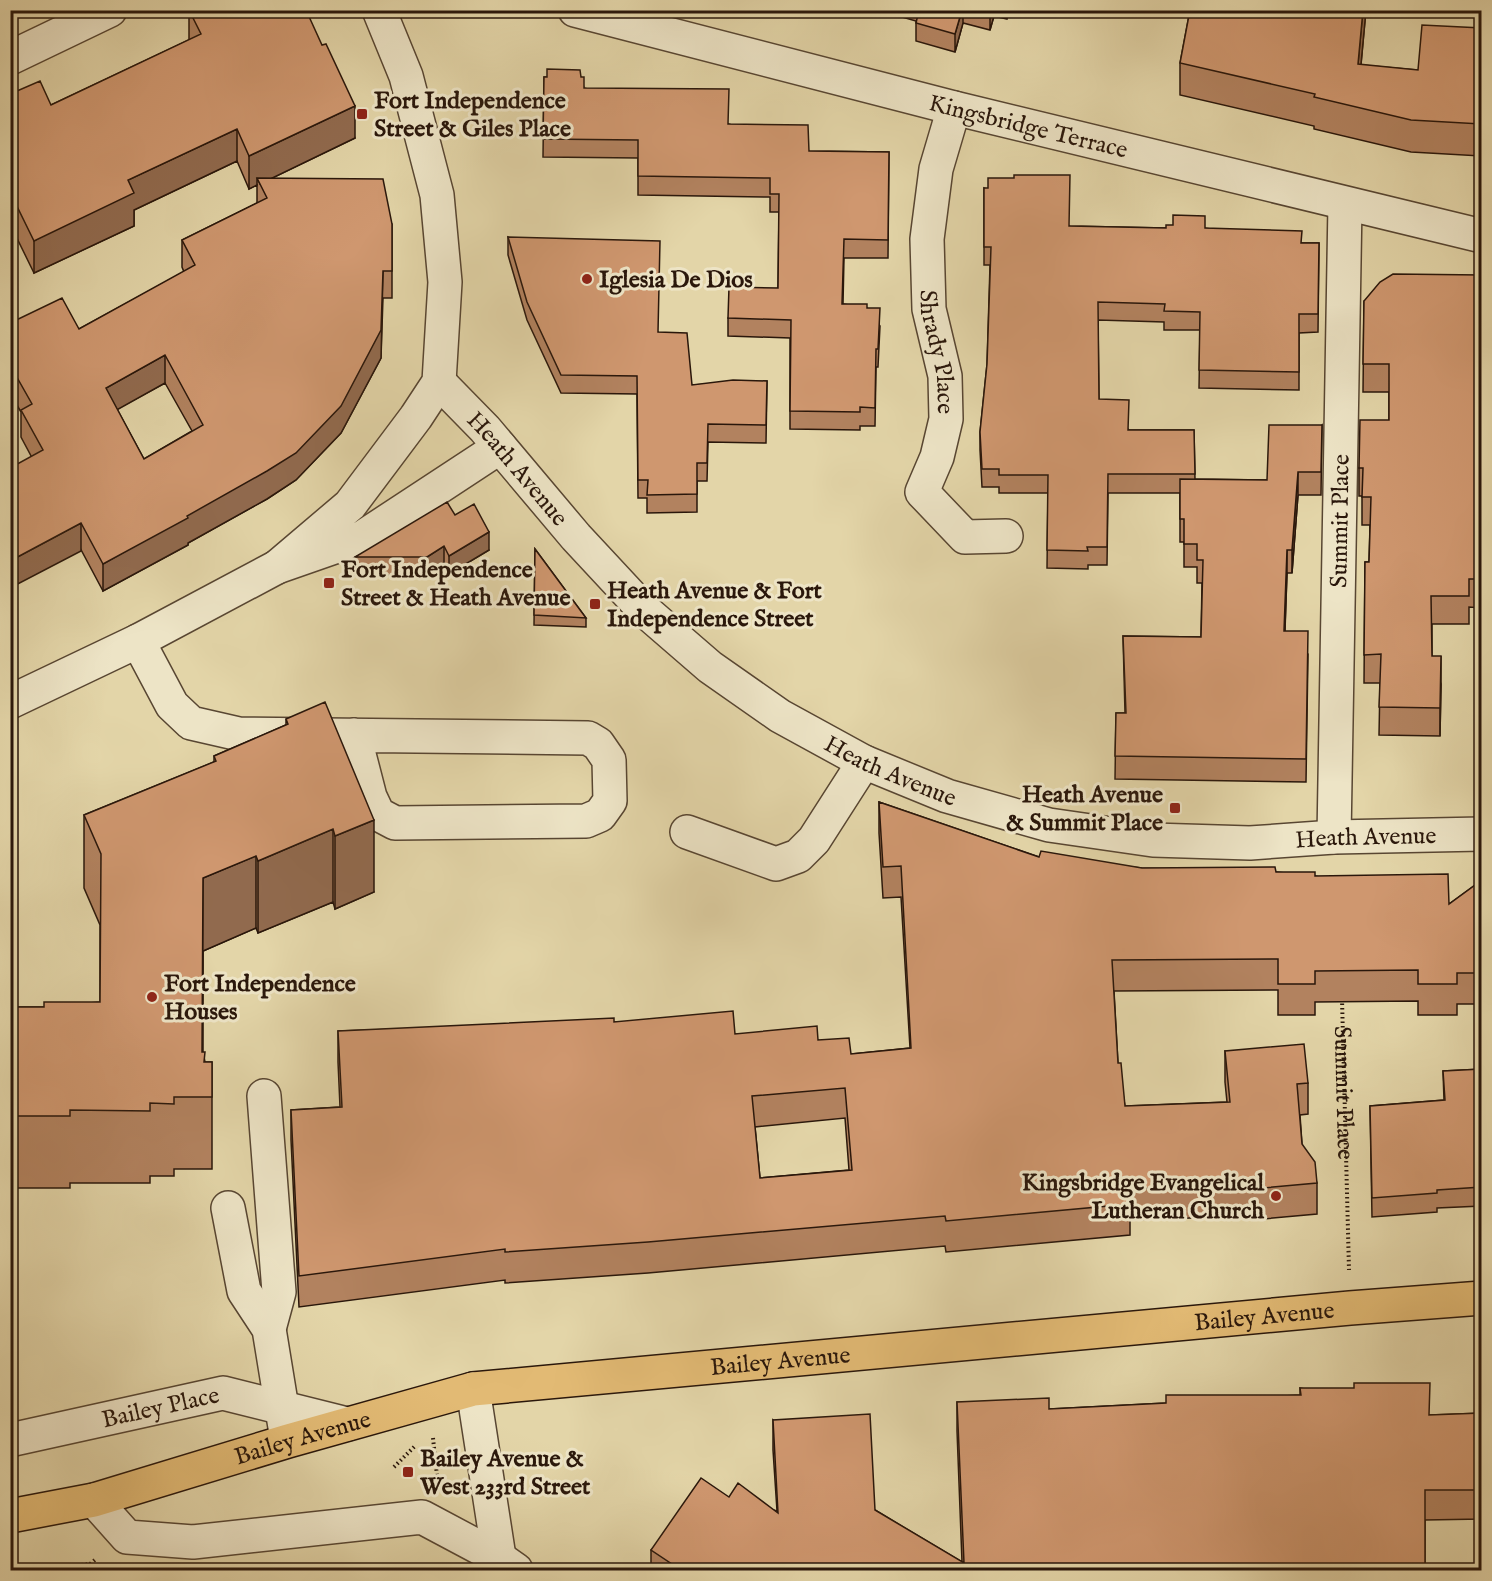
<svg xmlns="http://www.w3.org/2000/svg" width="1492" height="1581" viewBox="0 0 1492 1581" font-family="'IM FELL English',serif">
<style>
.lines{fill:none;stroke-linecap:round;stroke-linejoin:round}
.minor-casing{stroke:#584632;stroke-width:36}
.major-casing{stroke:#2a170b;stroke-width:36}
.path{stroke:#2a170b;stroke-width:4;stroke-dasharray:1.5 3;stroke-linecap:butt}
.minor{stroke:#ede4c6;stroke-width:33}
.major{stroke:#e2ba74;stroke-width:33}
.wall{fill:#b2825f;stroke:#2a170b;stroke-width:1.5;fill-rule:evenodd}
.shaded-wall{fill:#916a4e;stroke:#2a170b;stroke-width:1.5}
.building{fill:#cf976f;stroke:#2a170b;stroke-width:1.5;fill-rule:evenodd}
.poi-dot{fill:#8f2418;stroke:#ede4c6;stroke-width:2}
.labels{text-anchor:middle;stroke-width:6;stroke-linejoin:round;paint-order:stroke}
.poi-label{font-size:24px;font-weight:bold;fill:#2a170b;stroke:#ede4c6;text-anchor:start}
.street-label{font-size:24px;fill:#2a170b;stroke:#ede4c6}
</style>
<rect width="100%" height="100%" fill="#e3d5a8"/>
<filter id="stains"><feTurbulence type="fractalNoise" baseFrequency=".00333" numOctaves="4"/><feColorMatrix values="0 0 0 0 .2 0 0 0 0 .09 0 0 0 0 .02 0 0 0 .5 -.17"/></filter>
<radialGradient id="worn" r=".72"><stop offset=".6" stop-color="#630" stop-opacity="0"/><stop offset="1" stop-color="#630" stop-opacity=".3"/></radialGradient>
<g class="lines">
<g class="minor-casing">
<g id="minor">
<path id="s2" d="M575,10L954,108L1482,236"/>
<path d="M10,58L110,10"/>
<path id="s3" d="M954,108L936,169L927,239L929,309L945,376L946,419L937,457L922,492L965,537L1006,536"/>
<path id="s4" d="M439,382L485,429L576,537L643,609L710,667L780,716L864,762L947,796L1049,825L1153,840L1250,843L1334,837L1482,834"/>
<path d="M277,567L350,505L416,417L439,382L445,282L437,195L406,76L379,10"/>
<path d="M138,641L172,705L191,723L239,734L588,738L598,744L609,760L610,801L600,815L586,821L395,823L378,814L370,797L354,735"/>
<path d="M10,702L138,641L277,567L363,537L500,447"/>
<path d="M687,832L776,864L798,856L814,840L864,762"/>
<path id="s5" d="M1334,837L1345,204"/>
<path d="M264,1096L279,1292L269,1329"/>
<path d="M228,1208L244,1291L269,1329L285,1427"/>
<path d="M473,1389L501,1570"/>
<path id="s6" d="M10,1440L223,1393L347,1424"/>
<path d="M94,1500L127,1537L193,1542L422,1517L499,1558L516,1570"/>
</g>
</g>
<g class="major-casing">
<g id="major">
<path id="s7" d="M10,1516L94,1500L288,1441L473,1389L1350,1308L1482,1298"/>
</g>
</g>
<g class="path">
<path id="s1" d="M1342,999L1349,1270"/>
<path d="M433,1438L438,1485"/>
<path d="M394,1467L415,1446"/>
<path d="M32,1570L90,1564L96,1559"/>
</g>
<use href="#minor" class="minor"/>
<use href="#major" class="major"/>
</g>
<path class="wall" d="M189,10H306L355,138L272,178L392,224V298H383L381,358L341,433L296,480L267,499L188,543V545L103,591L21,437V412L10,393V323L79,329L184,272L182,267V240L257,203V185L249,189L237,161L134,210V226L34,273L10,224V94L51,105L189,40ZM165,383L192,431L144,459L117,409Z
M878,10H1009L1007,19L994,16L990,30L963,23L955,52L916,41V21Z
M1190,10H1366L1361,65L1418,70L1482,28L1481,156L1411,152L1314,129V126L1180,95V63Z
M544,77H581L584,88L729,124L809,151L889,152L888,258H844L843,304L867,308L880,326L878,367H876L875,426H860V430L790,429V338L728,336V318L778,288L779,212H770V197L638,195V158L543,157Z
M984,188L1070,226L1166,228H1205L1301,243H1319L1318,332L1299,333V390L1199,388L1200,330H1164V322L1098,320L1099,399L1129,430H1194L1195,479L1267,480L1322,425L1321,495H1298L1292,573H1287L1285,631L1308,654L1306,782L1115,779L1116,713H1125L1123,636L1201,637L1202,583H1197V567H1184V542H1180V493H1108L1107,565H1088V569L1047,568L1048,493H999V487H982L980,450V432L987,364L990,265H984Z
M508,237L658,332L692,385L767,381L766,443L708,442L707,481H697V512L647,513V498H638L637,394L561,393L527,320L508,255Z
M1482,275V365H1477L1476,447H1482V608L1469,607V624H1432V656L1441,684L1440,736L1379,735L1380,683H1364L1365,562H1369L1370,525H1362V496H1359V468L1389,420V392H1363L1364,301Z
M455,515L489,550L449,574L444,565L427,575H355V557Z
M535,549L586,618V627L534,625Z
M286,719L374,892L335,909L333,902L258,933L256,928L203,951V1052L205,1062H212V1169H174V1176H150V1183H70V1188H10V1007H44L100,1002V925L84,888V815L214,762V756L286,725Z
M879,802L1039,857L1142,868L1276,872L1315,876L1449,904L1482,880V1004H1457V1015H1418V1001L1315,1002V1015H1278V990L1114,991L1118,1063L1125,1106L1227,1102L1225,1082V1051L1308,1083V1114L1300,1115L1302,1144L1317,1183V1214L1252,1220V1216L1130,1220V1235L946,1252L945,1246L648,1273L505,1283V1280L299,1307L291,1140V1110L340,1107L338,1062V1031L614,1022L735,1034L818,1040L851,1054L910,1048L901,897L883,898L879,833ZM845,1118L849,1170L760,1178L755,1127Z
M1482,1069V1206L1437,1208V1212L1372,1217L1370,1106L1444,1100L1443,1071Z
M10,1202L15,1269V1341H10Z
M1300,1388L1430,1415L1482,1413V1519L1425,1520V1570H651V1550L729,1497L777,1511L773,1450V1420L875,1510L962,1562L957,1431V1402L1049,1409L1166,1403L1300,1395Z"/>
<path class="shaded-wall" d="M962,10H963V23L955,52V34Z
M990,10H994V16L990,30Z
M1363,10H1366L1358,96V64Z
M355,106V138L260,184L257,178V185L249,189V156Z
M1482,118V150L1481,156V124Z
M237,129V161L134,210V226L34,273V241L128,180Z
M383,271L381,358L341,433L296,480L267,499L188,543V545L103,591V564L187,516Z
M165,355V383L106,416V388Z
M1298,472V495L1292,573V550Z
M81,523V551L10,588V561Z
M489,532V550L449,574V556Z
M444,546V565L427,575V557Z
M1287,550V573L1284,654V631Z
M1441,656V684L1440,736V708Z
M374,820V892L335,909V836Z
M333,829V902L258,933V861Z
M256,856V928L203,951L202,1097L203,878Z"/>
<path class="building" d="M189,10H306L322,45L326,44L355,106L249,156L237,129L128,180L134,193L34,241L10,192V94L40,81L51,105L201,34Z
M919,10H962L955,34L916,23Z
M1190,10H1363L1358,64L1418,70L1422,25L1482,28L1481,124L1411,120L1314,97L1315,94L1180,63Z
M547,69L580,70L581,77H584V88L729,89L728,124L808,125L809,151L889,152L888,240L844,239L842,304H867V308H880L878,349H876L875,408L860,407V412L790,411L791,320L728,318L729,287L778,288L779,194H770V178L638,176V140L543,139L544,77H547Z
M1014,175H1070L1069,226L1166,228V225H1173V215L1205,216V228L1302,231L1301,243H1319L1318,314H1299V372L1199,370L1200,312L1164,311L1165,304L1098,302L1099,399L1129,400L1128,430H1194L1195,474H1108L1107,547H1087L1088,551L1047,550L1048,475H999V469H982L980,432L987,364L991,247H984V188H988V178H1014Z
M257,178L383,179L392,224V271H383L381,330L341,406L296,453L267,471L187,516L188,518L103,564L81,523L10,561V468L43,450L21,410L32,404L10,365V323L62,298L79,329L195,265L182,240L267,198ZM165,355L203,425L144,459L106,388Z
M508,237L660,241L658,332L687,333L692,385L733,380L767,381L766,425L708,424L707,463H697V494L647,495L648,480H638L637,376L561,375L527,302Z
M1393,274L1482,275V337H1477L1476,447H1482V579H1469V596H1431L1432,656H1441L1440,708L1379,707L1381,654L1364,655L1365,562H1369L1371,497H1362L1363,468H1359L1360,420H1389V364H1363L1364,301L1380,282Z
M1269,425H1322L1321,472H1298L1292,550H1287L1284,631H1308L1306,759L1115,756L1116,713H1126L1123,636L1201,637L1203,560H1197V544H1184V519H1180V479L1267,480Z
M447,502L455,515L474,504L489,532L449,556L444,546L427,557H355Z
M535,549L586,618L534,615Z
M325,702L374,820L335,836L333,829L258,861L256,856L203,878L202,1052H205L204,1062H212V1097H174V1104L150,1103V1111L70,1110V1116H10V1007H44V1002H100L101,854L84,815L216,761L214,756L288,724L286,719Z
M879,802L1039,857L1041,851L1142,868L1275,867L1276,872H1315V876L1448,874L1449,904L1482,880V973H1457V984H1418V970L1315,971V984H1278V959L1112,960L1118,1063H1121L1125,1106L1230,1102L1225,1051L1304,1044L1308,1083L1297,1084L1302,1144L1315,1162L1317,1183L1252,1189V1185L1129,1189L1130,1204L946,1221L945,1216L648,1242L505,1252V1249L299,1276L291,1110L342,1107L338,1031L614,1018V1022L733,1011L735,1034L817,1026L818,1040L849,1038L851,1054L911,1048L901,866L883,867ZM845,1088L852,1170L760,1178L752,1096Z
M1482,1069V1187L1437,1190V1193L1372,1198L1370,1106L1445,1100L1443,1071Z
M10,1202H14L15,1269H10Z
M1354,1383H1430L1429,1415L1482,1413V1490H1425V1570H681L651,1550L701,1478L729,1497L738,1483L778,1513L773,1420L870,1414L875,1510L964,1563L957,1402L1049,1398V1409L1166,1403V1395H1301L1300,1388H1354Z"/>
<g class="poi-dot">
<rect x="356" y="108" width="12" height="12" rx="3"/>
<circle cx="587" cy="279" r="6"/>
<rect x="323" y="577" width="12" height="12" rx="3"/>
<rect x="589" y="598" width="12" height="12" rx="3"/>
<rect x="1169" y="802" width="12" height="12" rx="3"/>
<circle cx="152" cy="997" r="6"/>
<circle cx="1276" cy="1196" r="6"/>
<rect x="402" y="1466" width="12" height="12" rx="3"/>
</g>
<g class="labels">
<g class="poi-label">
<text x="374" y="108">Fort Independence<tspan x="374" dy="28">Street &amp; Giles Place</tspan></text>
<text x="599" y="287">Iglesia De Dios</text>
<text x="341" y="577">Fort Independence<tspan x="341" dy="28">Street &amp; Heath Avenue</tspan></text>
<text x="607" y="598">Heath Avenue &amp; Fort<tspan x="607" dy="28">Independence Street</tspan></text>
<text x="1163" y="802" text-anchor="end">Heath Avenue<tspan x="1163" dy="28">&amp; Summit Place</tspan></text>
<text x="164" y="991">Fort Independence<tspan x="164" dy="28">Houses</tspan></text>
<text x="1264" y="1190" text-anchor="end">Kingsbridge Evangelical<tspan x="1264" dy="28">Lutheran Church</tspan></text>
<text x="420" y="1466">Bailey Avenue &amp;<tspan x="420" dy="28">West 233rd Street</tspan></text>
</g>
<g class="street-label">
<text dy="8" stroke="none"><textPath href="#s2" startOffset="468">Kingsbridge Terrace</textPath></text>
<text dy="8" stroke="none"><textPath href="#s3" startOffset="248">Shrady Place</textPath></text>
<text dy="8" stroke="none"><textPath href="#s4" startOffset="117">Heath Avenue</textPath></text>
<text dy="8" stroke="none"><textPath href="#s5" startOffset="316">Summit Place</textPath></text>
<text dy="8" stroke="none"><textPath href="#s4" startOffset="603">Heath Avenue</textPath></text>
<text dy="8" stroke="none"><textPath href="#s4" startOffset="1089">Heath Avenue</textPath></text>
<text dy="8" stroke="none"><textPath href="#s1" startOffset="94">Summit Place</textPath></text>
<text dy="8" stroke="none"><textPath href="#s7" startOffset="1275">Bailey Avenue</textPath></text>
<text dy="8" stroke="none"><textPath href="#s7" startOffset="789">Bailey Avenue</textPath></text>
<text dy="8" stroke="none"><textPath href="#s6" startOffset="154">Bailey Place</textPath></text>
<text dy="8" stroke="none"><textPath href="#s7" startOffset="303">Bailey Avenue</textPath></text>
</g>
</g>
<rect width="1492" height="1581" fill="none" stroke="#e3d5a8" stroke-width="36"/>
<rect x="12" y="12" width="1468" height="1557" fill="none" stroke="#2a170b" stroke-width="3"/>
<rect x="18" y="18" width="1456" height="1545" fill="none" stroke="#2a170b" stroke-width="1.5"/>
<rect width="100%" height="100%" filter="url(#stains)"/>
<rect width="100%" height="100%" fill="url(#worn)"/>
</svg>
